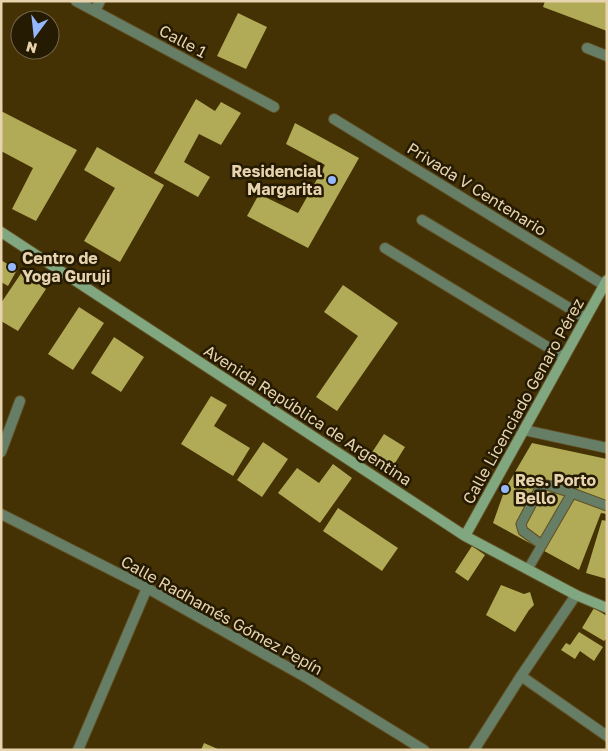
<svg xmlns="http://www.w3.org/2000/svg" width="608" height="751" viewBox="0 0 608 751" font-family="'Golos Text',sans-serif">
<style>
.building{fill:#b1aa56}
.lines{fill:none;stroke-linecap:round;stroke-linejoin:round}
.service-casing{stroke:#614e23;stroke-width:11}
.minor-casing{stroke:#614e23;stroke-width:12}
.secondary-casing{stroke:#614e23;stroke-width:12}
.service{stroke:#657e65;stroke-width:9}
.minor{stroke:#657e65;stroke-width:10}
.secondary{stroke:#80a77f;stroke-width:10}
.poi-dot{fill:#94b7fd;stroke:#251a02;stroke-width:2}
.labels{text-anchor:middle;stroke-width:5;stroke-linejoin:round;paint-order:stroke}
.street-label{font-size:16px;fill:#e7d4af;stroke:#251a02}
.poi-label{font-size:16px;font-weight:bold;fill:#e7d4af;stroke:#251a02;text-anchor:start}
</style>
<rect width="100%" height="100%" fill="#443104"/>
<path class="building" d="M545,1H607V31L543,7Z
M238,13L267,27L246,69L217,56Z
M196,99L215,111L221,102L241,113L221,145L199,134L184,162L210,177L198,197L154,173Z
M1,111L77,150L36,221L12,209L33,168L1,151Z
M295,123L359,158L308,248L247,216L259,194L298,213L325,165L286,144Z
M97,147L164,185L120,262L84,241L115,188L84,170Z
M1,260L17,270L8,286L1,282Z
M22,272L46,289L18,331L1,321V303Z
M343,285L398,323L337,411L316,397L358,336L324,312Z
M79,307L104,323L73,370L48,354Z
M114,337L144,357L121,392L91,373Z
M211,396L227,405L214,426L250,448L233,476L181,444Z
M384,434L405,447L392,468L371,454Z
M263,442L288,459L262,497L237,480Z
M532,443L607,459V514L601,513L579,570L493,523L505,489Z
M333,464L352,478L320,523L278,493L297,468L319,483Z
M338,508L398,548L382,571L323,531Z
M602,520L607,521V579L586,573Z
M472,546L485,555L468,581L455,572Z
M501,585L524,594L530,592L534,605L529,610L515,632L486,615Z
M594,608L607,616V638L604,641L582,628Z
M579,632L603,647L594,661L580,651L575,659L561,650L566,643L570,645Z
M204,743L220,750H201Z"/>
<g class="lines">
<g class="service-casing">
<path id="service" d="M542,545L523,531L521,524L540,488L547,485L572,493
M528,569L572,493L607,506"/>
</g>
<g class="minor-casing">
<path id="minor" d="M76,1L274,107
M95,11L100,1
M587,48L607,56
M334,119L604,285
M422,220L586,318
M385,248L564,357
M524,430L607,448
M1,452L20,401
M1,514L147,588L307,678L424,750
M521,676L607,736
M78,750L147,588
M474,750L521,676L576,595"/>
</g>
<g class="secondary-casing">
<path id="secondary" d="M1,232L465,536L576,595L607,608
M465,536L607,280"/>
</g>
<use href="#service" class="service"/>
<use href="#minor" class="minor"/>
<use href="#secondary" class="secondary"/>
</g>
<g class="poi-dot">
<circle cx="332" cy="180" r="5"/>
<circle cx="12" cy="267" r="5"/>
<circle cx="505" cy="489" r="5"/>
</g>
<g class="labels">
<g class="street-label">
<text transform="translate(183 41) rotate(28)" y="6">Calle 1</text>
<text transform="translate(477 189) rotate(32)" y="6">Privada V Centenario</text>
<text transform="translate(523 401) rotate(-61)" y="6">Calle Licenciado Genaro Pérez</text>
<text transform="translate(308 415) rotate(33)" y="6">Avenida República de Argentina</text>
<text transform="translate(222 615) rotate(29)" y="6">Calle Radhamés Gómez Pepín</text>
</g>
<g class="poi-label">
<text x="322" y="177" text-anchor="end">Residencial<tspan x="322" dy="18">Margarita</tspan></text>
<text x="22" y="264">Centro de<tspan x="22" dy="18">Yoga Guruji</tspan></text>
<text x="515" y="486">Res. Porto<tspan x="515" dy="18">Bello</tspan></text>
</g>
</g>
<rect width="608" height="751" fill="none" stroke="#e7d4af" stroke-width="5"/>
<g transform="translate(35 35) rotate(195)"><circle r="24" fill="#251a02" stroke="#736447"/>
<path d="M0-4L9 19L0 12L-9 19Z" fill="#94b7fd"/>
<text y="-8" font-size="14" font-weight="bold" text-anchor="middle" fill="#e7d4af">N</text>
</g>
</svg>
